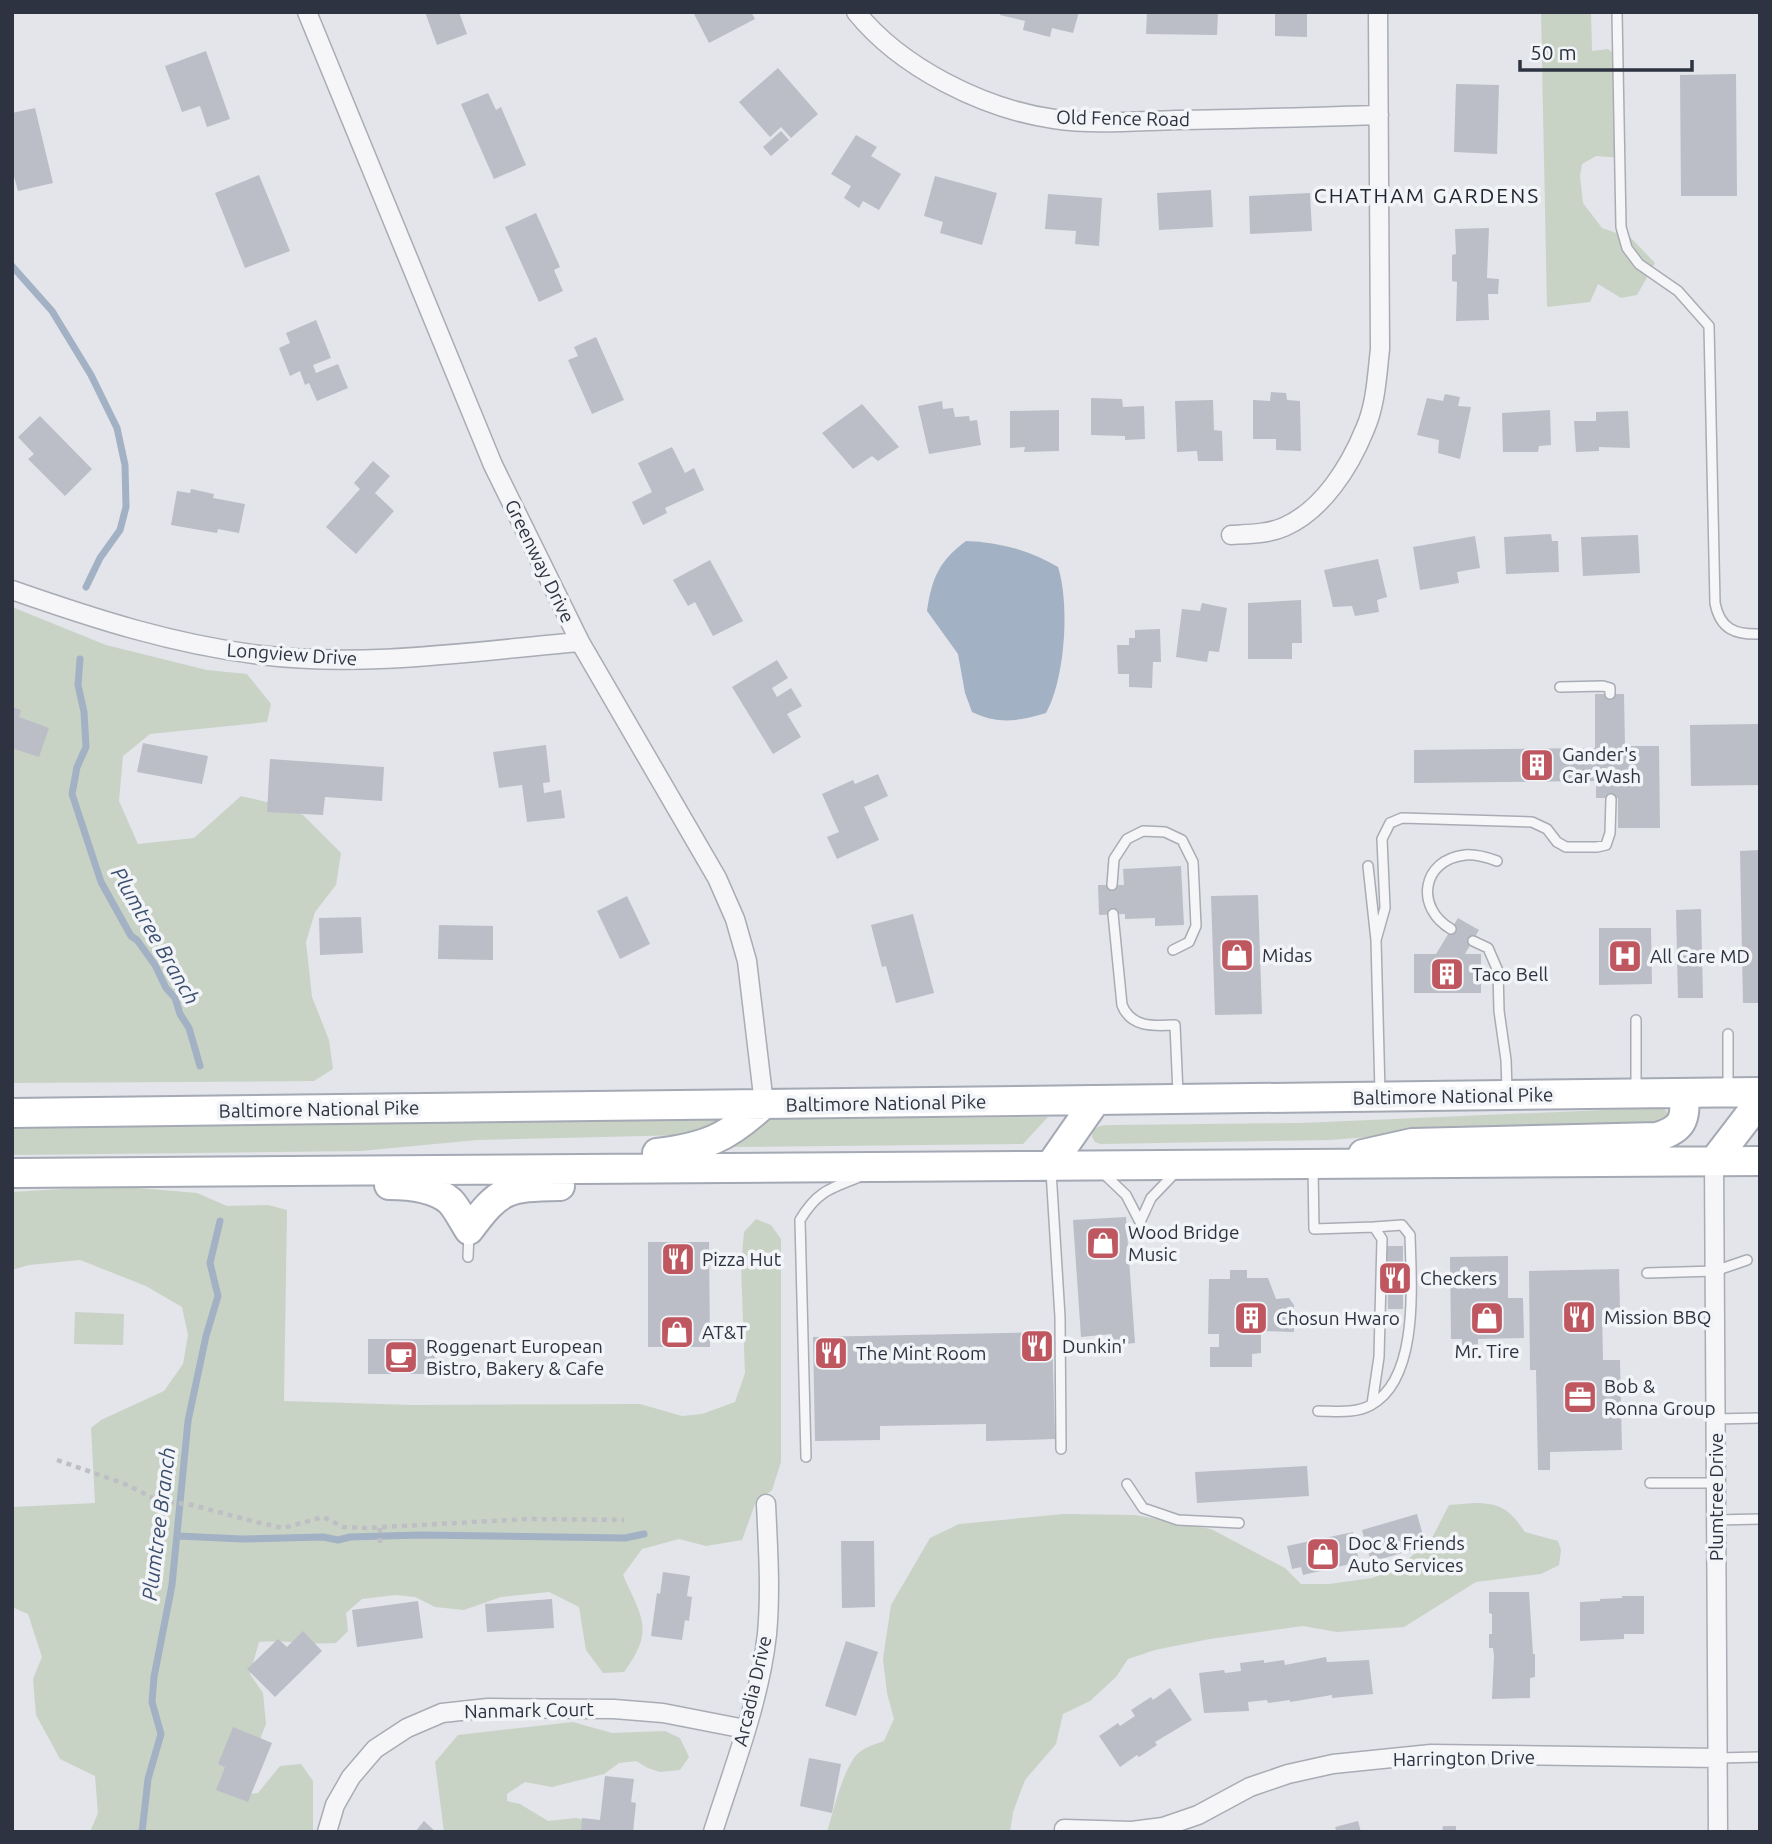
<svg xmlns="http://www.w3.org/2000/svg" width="1772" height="1844" viewBox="0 0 1772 1844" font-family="Ubuntu,sans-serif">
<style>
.green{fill:#c8d3c5}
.water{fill:#a3b1c5}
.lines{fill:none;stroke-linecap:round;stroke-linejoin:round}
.stream{stroke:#a3b1c5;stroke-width:7}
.building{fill:#bbbec6}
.lane-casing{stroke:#a9acb4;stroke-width:12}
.street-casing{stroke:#a9acb4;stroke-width:21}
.primary-casing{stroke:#a4a9b4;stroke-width:32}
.path{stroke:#bebfc4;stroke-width:4.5;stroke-dasharray:5 5;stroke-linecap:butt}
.lane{stroke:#f6f6f8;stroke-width:9}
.street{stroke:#f6f6f8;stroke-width:18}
.primary{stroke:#fff;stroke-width:28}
.labels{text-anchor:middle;stroke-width:7;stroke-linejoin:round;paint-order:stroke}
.street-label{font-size:19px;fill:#2d3340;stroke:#f3f4f7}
.poi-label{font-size:19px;fill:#2d3340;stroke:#f3f4f7;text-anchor:start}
.neighbourhood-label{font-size:21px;letter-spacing:2px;fill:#1f2431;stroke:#f3f4f7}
.water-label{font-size:21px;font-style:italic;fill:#3b4f6f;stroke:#f3f4f7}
</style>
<rect width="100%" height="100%" fill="#e3e5ea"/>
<path class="green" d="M1541,12H1591L1592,51L1608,49L1623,60L1625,158L1596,156L1582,164L1580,176L1583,203L1602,228L1631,238L1655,263L1637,295L1621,298L1598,284L1590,302L1547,307Z
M12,607L106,645L207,670L247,674L271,704L267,722L150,734L123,756L119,801L138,844L194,838L241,796L275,804L303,815L341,853L336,885L315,912L306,942L312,997L329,1040L333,1069L314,1081L12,1083Z
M1651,1108L1664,1109L1668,1113V1121L1660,1127L1418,1133L1330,1140L1101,1144L1095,1142L1092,1137C1093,1125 1103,1125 1113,1125L1302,1123Z
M1048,1117L1023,1144L729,1147L762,1119Z
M717,1118L719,1121L717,1124L686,1135L477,1140L361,1151L12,1155V1128H14Z
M115,1186L197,1193L227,1206L268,1205L287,1210L284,1401L412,1405L640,1404L682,1416L702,1414L735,1402L745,1373L741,1266L744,1232L756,1219L771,1225L781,1239V1462L772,1490L755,1504L742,1540L706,1546L679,1539L642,1549L623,1575C642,1618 655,1630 624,1672L603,1673L586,1650L579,1607L549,1592L501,1597L464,1610L435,1607L415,1597L395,1595L362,1599L346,1613L348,1631L336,1643C310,1645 285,1640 259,1642L250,1674L263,1693L266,1724L238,1795L258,1793L280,1766L301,1764L313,1781V1832H90L98,1813L95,1776L60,1759L36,1715L33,1679L42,1657L28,1614L12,1607V1507L95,1503L91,1428L101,1420L164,1391L183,1364L188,1335L182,1307L146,1286L80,1260L29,1265L12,1270V1192Z
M75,1312L124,1314L123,1345L74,1344Z
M1474,1503C1501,1503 1510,1510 1525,1532L1558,1541L1561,1550L1559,1565L1541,1574L1476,1582L1404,1627L1337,1632L1303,1626L1210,1639L1155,1650L1128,1659L1116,1677L1090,1701L1063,1714L1056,1744L1025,1780L1013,1812L1010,1832H827C834,1809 841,1777 854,1758C861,1748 873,1745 884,1741L894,1719L887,1693L883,1659L891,1605L930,1538L959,1524L1064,1514L1135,1515L1211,1529L1285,1568L1301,1584H1329L1372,1578L1398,1569L1433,1536L1449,1505Z
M573,1722L612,1733L665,1731L680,1738L689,1757L680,1770L660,1772L648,1768L636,1761L619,1763L604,1774L552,1787L525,1782L507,1794V1801L520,1804L548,1821L576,1818L603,1824L615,1832H444L435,1762L458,1735Z"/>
<path class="water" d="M966,541C998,542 1030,550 1058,567C1070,604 1065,680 1046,713C1020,721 998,725 972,712L965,693L958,654L927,611C932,578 939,561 966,541Z"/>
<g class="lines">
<path class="stream" d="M12,266L52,311L91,375L117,428L125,465L126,507L120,530L100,558L86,587
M80,659L78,685L84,712L86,747L77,767L72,794L101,882L131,936L137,940L155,965L166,988L175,998L180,1014L189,1028L200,1066
M178,1536L242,1539L323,1537L338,1540L350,1537L420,1535L625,1538L644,1534
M142,1832L148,1779L161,1734L152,1702L154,1677L172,1585L188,1421L206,1336L218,1296L210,1263L220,1221"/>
</g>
<path class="building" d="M425,12H459L467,34L437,45Z
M693,12H751L755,19L709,43Z
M1001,12H1079L1073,33L1052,28L1050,37L1023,30L1025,21L1000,15Z
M1147,12H1218L1217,35L1146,34Z
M1275,12H1307V37L1275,36Z
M206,51L230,119L207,127L200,106L182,112L165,66Z
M778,68L818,114L791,138L781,127L770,137L739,102Z
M1736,74L1737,196H1681L1680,75Z
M1456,84L1499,85L1497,154L1454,152Z
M488,93L496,110L501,107L526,165L494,179L461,104Z
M35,108L53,183L18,191L12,169V113Z
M781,131L789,140L771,156L763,147Z
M856,135L877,147L871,156L901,174L879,210L863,201L859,208L844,198L851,186L831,174Z
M259,175L290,251L245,268L215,193Z
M935,176L997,193L982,245L940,233L943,222L924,216Z
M1211,190L1213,227L1159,230L1157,193Z
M1310,193L1312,231L1250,234L1249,196Z
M1048,194L1102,198L1099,246L1075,244L1076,231L1045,229Z
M536,213L560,267L554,270L563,291L539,302L505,227Z
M1489,228L1487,278L1499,279L1498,294H1488L1489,320L1456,321L1457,282L1452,281V255L1456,254L1455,229Z
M316,320L331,358L313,365L316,373L338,364L348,388L317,401L309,383L305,385L300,371L290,376L279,348L290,343L286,333Z
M596,337L624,400L592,414L568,360L578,356L574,347Z
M1271,392L1286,393L1287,400L1300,401L1301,451L1276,450V439H1253V400L1270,401Z
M1445,394L1460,397L1458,406L1471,407L1460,459L1438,453L1439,440L1417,435L1427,398L1443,401Z
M1091,398L1122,399L1123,407L1144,406L1145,439L1125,440V436L1091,435Z
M1213,400L1214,430L1222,431L1223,461H1198L1197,451L1177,452L1175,401Z
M942,401L943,409L953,408L955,417L969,416L970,421L977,420L981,445L929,454L918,406Z
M862,404L899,447L878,461L872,456L853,469L822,433Z
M1059,410V451L1024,452L1025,447L1010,448V411Z
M1550,410L1551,445L1539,446L1538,452H1503L1502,413Z
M1628,411L1630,448L1599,447V451L1576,452L1574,421H1596V412Z
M40,416L92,469L65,496L28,459L34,454L18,437Z
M672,447L685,473L694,468L704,490L665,508L667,513L643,525L632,502L652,492L638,463Z
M373,461L390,476L375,493L394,511L356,554L326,527L360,489L354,483Z
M191,489L214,494L213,498L245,504L239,533L218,529L217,533L171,525L177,491L190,493Z
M1551,534L1552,541H1558L1559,572L1506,574L1504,537Z
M1638,535L1640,573L1583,576L1581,537Z
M1475,536L1480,568L1457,572L1459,583L1420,590L1413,547Z
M1378,559L1387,597L1377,600L1379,612L1355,616L1352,606L1333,607L1324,570Z
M710,560L743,621L713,636L695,602L688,606L673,580Z
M1301,600L1302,643H1292V659H1248V603Z
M1202,603L1227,608L1219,652L1209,651L1207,662L1176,657L1182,609L1200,611Z
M1160,629L1161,662H1153L1152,688L1129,687V674H1118L1117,645H1129V638H1135V630Z
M777,660L788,678L772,688L777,697L791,688L802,706L787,714L801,737L773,754L732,687Z
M1595,694H1624L1625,746H1659L1660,828H1618V798H1596V781L1414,783V750L1595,748Z
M12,707L21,710L19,717L49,728L39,757L12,748Z
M1760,724V785L1691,786L1690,725Z
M143,743L208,756L202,784L137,772Z
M546,745L550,782L543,783L544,793L561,790L565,818L527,822L522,785L499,788L493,752Z
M270,759L384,767L382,801L325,797L323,815L267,812Z
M878,774L888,796L864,807L879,840L837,859L827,837L839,832L822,794L853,780L855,784Z
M1760,850V1003H1743L1740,851Z
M1181,866L1184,925L1155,926V918L1125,919V914L1099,915L1098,885H1124L1123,869Z
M1258,895L1262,1014L1215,1015L1211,896Z
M627,896L650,944L620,959L597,911Z
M1701,909L1703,998H1678L1676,910Z
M913,914L934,993L896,1003L886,966L882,967L871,925Z
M361,917L363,953L320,955L319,918Z
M1458,918L1479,930L1465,954H1481V993H1414V954H1436Z
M439,925L493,926V960L438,959Z
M1599,928H1651L1652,984L1599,985Z
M1126,1217L1135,1343L1113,1345L1112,1334L1081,1337L1073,1220Z
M648,1242H709L710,1347H648Z
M1387,1246H1403V1309H1388Z
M1508,1256V1298H1523L1524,1338L1478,1339V1347L1462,1348V1339H1451L1450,1257Z
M1619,1269L1620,1309L1602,1310L1603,1360H1620L1622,1450L1550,1452V1470H1538L1536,1370H1530L1529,1271Z
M1230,1270H1247V1278H1268L1276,1299L1289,1298L1294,1305V1332L1261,1331V1353L1252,1354V1367H1210V1347H1219V1334H1208L1209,1279H1230Z
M1052,1332L1055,1439L986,1441V1424L880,1426V1440L815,1441L813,1337Z
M368,1339H434L435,1374H368Z
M1307,1466L1309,1496L1197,1503L1195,1472Z
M1417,1514L1426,1546L1371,1562L1362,1530Z
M1353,1532L1359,1562L1303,1575L1301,1567L1292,1569L1287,1546Z
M841,1541H874L875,1607L842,1608Z
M663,1572L690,1576L687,1596L692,1597L689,1621L685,1620L682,1640L651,1636L657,1593L660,1594Z
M1489,1592H1529L1533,1654H1535V1677L1530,1678V1698L1492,1699L1494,1656L1493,1648H1489V1634H1492V1614L1489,1613Z
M1622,1596H1644V1634H1624V1639L1580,1641V1602L1600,1601V1599L1622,1598Z
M552,1599L554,1628L487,1632L485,1604Z
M418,1601L423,1638L357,1647L352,1610Z
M303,1631L322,1651L275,1697L247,1669L278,1639L287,1647Z
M846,1641L878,1652L856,1716L825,1706Z
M1326,1657L1327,1662L1369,1660L1373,1694L1332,1698V1695L1290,1702V1700L1268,1703L1267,1700L1248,1702L1249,1711L1204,1713L1199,1673L1224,1670L1225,1673L1241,1671L1240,1663L1264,1660V1663L1284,1660L1285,1665Z
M1170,1688L1192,1720L1155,1742L1157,1745L1139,1757L1137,1755L1120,1767L1099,1736L1118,1723L1120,1726L1135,1716L1131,1710L1151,1697L1153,1700Z
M233,1727L272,1743L248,1802L216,1790L225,1767L218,1764Z
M809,1758L841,1764L832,1813L800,1806Z
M605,1776L634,1779L631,1802L636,1803L633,1832H581L582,1818L600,1820Z
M424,1821L436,1832H415Z
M1358,1821L1361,1832H1337L1335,1827Z
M1443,1826H1456V1832H1442Z"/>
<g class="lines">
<g class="lane-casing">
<path id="lane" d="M1617,12L1621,227L1627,248L1639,264L1678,291L1709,326L1715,603C1720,629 1735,635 1760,634
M1560,687L1603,686L1610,688V694
M1368,866L1376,940L1380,1092
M1112,885L1114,859L1127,839L1143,831L1165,832L1182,840L1193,862L1196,926L1189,942L1173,950
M1113,914L1122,1005C1131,1028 1154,1026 1175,1025L1178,1094
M1451,929C1415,908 1421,860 1465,855C1476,854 1486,857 1497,861
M1376,940L1385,908L1382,839L1390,823L1402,818L1532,822L1547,829L1557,842L1566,847H1597L1606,845L1610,833L1611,799
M1473,941L1488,948L1498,971L1499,1011L1506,1060L1507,1090
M1636,1020V1089
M1728,1034V1088
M1313,1167L1314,1229L1374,1227L1382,1239L1379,1357L1372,1404
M1051,1171L1060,1317L1061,1449
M1103,1173L1126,1195L1140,1222L1151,1198L1175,1173
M468,1257L469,1232
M1647,1273L1715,1271L1747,1260
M1318,1411C1335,1411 1355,1414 1371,1405C1420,1378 1411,1282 1410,1235L1402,1225L1374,1227
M1715,1419L1760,1418
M806,1457L800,1220C816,1193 828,1189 857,1178
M1650,1483H1716
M1127,1484L1143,1508L1178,1520L1239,1523
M1716,1520L1760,1519
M1718,1758L1760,1757"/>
</g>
<g class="street-casing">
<path id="street" d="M307,12L493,465L580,642L717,878L735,919L747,961L764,1104
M856,12C901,68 984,109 1054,119C1094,125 1136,121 1176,120C1244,119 1312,117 1379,115
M1231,535C1248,534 1268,534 1284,527C1323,510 1350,466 1365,429C1376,404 1377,375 1380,349L1378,12
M12,590C95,619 172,644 260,655C366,668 474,651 580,642
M1714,1161L1718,1832
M327,1832L335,1805L351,1777L375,1749L407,1728L442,1713L488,1708L614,1709L663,1713L745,1729
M713,1832C733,1769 760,1700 767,1634C771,1591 768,1548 766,1504
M1064,1832V1829L1132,1831L1163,1827L1198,1815L1250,1787L1288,1774L1333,1764L1431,1754L1718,1758"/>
</g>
<g class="primary-casing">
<path id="primary" d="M12,1113L1760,1092
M657,1153C706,1147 727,1138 764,1104
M1363,1154L1412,1143L1657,1137C1683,1129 1686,1120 1684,1093
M1714,1161L1760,1101
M1050,1166L1096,1100
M12,1173L1760,1161
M389,1185C409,1185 434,1187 450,1201C457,1208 463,1221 469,1230C500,1188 507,1187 560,1186"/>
</g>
<path class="path" d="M57,1460L125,1484L157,1500L192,1505L256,1522L283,1528L323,1517L343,1527L366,1528L528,1519L624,1520
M380,1528V1545"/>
<use href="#lane" class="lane"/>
<use href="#street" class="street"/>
<use href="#primary" class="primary"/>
</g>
<defs>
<g id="building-square" transform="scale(1.75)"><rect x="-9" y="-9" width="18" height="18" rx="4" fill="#bf5760" stroke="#f3f4f7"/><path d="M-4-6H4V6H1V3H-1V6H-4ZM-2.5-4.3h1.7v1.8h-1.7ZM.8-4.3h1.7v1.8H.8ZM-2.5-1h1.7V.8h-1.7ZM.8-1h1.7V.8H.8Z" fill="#fff"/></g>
<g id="shop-square" transform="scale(1.75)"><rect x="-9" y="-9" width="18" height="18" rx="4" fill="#bf5760" stroke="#f3f4f7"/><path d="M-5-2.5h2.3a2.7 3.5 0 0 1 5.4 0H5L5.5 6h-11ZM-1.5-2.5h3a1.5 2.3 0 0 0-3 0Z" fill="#fff"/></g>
<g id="hospital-square" transform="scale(1.75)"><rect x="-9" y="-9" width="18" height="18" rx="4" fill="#bf5760" stroke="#f3f4f7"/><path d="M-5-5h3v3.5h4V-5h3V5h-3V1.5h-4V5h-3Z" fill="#fff"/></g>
<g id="restaurant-square" transform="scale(1.75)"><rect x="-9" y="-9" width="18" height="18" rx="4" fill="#bf5760" stroke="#f3f4f7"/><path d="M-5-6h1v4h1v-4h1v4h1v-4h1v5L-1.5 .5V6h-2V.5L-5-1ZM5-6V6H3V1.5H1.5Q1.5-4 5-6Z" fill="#fff"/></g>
<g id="cafe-square" transform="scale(1.75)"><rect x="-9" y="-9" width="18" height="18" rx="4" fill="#bf5760" stroke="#f3f4f7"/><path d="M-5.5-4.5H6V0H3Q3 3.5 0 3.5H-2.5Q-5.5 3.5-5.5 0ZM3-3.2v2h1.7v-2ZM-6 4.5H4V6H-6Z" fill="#fff"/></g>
<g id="office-square" transform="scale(1.75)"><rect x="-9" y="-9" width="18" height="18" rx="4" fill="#bf5760" stroke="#f3f4f7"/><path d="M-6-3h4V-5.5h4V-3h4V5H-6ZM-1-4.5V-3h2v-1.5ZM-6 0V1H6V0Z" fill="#fff"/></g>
</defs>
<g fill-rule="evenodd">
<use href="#building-square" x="1537" y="765"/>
<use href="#shop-square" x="1237" y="955"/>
<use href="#hospital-square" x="1625" y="956"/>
<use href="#building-square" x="1447" y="974"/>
<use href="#shop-square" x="1103" y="1243"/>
<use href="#restaurant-square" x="678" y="1259"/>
<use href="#restaurant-square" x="1395" y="1278"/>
<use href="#restaurant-square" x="1579" y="1317"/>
<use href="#building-square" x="1251" y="1318"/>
<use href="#shop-square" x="1487" y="1318"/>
<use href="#shop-square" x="677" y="1332"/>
<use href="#restaurant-square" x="1037" y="1346"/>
<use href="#restaurant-square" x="831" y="1353"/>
<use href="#cafe-square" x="401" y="1357"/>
<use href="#office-square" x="1580" y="1397"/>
<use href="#shop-square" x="1323" y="1554"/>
</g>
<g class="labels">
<g class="street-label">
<text transform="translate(1123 118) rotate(1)" y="7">Old Fence Road</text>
<text transform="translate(540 561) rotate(64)" y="7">Greenway Drive</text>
<text transform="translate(292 654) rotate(4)" y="7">Longview Drive</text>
<text transform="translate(1453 1096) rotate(-1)" y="7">Baltimore National Pike</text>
<text transform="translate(886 1103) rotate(-1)" y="7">Baltimore National Pike</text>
<text transform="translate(319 1109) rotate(-1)" y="7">Baltimore National Pike</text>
<text transform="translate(1716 1497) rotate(-90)" y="7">Plumtree Drive</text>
<text transform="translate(752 1691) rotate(-77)" y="7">Arcadia Drive</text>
<text transform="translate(529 1710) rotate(-1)" y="7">Nanmark Court</text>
<text transform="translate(1464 1758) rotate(-1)" y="7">Harrington Drive</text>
</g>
<g class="poi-label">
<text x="1562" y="761">Gander's<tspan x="1562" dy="22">Car Wash</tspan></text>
<text x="1262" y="962">Midas</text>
<text x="1650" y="963">All Care MD</text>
<text x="1472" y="981">Taco Bell</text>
<text x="1128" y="1239">Wood Bridge<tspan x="1128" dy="22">Music</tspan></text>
<text x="702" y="1266">Pizza Hut</text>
<text x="1420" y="1285">Checkers</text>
<text x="1604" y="1324">Mission BBQ</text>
<text x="1276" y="1325">Chosun Hwaro</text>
<text x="702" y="1339">AT&amp;T</text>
<text x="426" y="1353">Roggenart European<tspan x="426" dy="22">Bistro, Bakery &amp; Cafe</tspan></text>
<text x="1062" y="1353">Dunkin'</text>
<text x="1487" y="1358" text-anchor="middle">Mr. Tire</text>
<text x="856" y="1360">The Mint Room</text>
<text x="1604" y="1393">Bob &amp;<tspan x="1604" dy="22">Ronna Group</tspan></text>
<text x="1348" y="1550">Doc &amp; Friends<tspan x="1348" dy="22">Auto Services</tspan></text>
</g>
<g class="neighbourhood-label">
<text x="1427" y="203">CHATHAM GARDENS</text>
</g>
<g class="water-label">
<text transform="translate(155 936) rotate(60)" y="7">Plumtree Branch</text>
<text transform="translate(159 1524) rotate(-83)" y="7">Plumtree Branch</text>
</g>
</g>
<rect width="1772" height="1844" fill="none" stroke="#2d3340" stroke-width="28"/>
<path d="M1520 60v10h172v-10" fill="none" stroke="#2d3340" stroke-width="3.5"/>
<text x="1530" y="60" font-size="21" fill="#2d3340" stroke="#f3f4f7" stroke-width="5" paint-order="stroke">50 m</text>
</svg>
